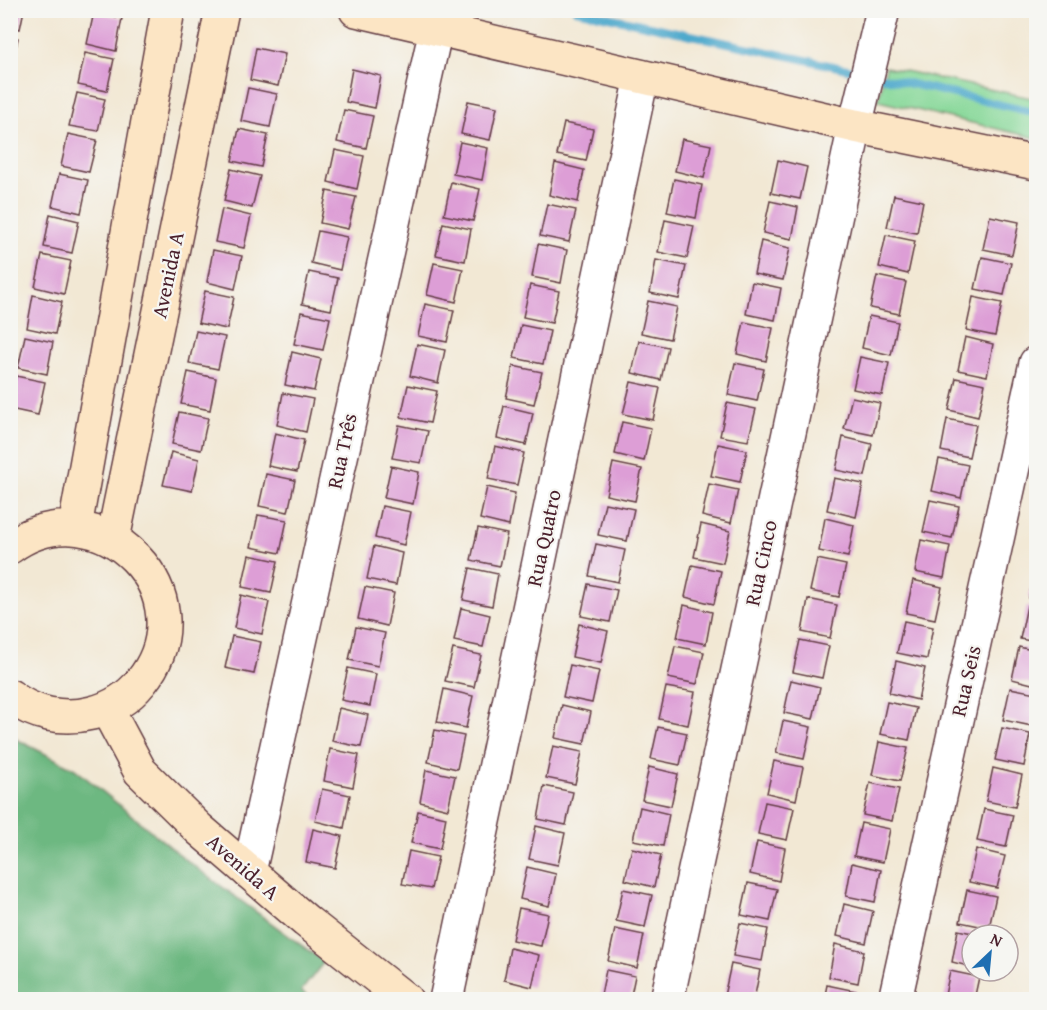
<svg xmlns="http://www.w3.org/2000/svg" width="1047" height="1010" viewBox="0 0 1047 1010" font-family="'Gentium Book Plus',serif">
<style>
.green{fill:#87d899;stroke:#687c62;stroke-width:1.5}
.forest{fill:#6db881;stroke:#5c6c56;stroke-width:1.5}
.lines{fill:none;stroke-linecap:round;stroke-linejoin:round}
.stream{stroke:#4ea9cc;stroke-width:8}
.building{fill:#dd9ed6}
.street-casing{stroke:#633d44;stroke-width:36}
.secondary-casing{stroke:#633d44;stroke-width:36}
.street{stroke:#fff;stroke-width:33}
.secondary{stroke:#fce5c4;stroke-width:33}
.labels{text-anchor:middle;stroke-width:4.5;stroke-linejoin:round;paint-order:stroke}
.street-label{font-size:21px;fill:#4a1f2b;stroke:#f6f6f2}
</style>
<rect width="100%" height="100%" fill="#f6f6f2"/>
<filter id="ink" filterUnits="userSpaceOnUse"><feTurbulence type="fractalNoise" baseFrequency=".0167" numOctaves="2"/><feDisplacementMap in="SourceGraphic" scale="12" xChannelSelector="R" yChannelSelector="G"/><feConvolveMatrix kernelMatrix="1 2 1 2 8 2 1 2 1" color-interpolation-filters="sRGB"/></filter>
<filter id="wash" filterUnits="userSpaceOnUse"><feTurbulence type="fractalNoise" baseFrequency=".008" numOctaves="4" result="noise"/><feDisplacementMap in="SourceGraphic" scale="24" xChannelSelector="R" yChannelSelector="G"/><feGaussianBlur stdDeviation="1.35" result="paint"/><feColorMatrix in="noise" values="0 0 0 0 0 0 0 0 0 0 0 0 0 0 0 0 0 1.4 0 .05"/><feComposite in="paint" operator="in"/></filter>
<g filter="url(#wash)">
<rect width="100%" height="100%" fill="#f2e8d4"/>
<path class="green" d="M886,67L1036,99V138L878,101Z"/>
<path class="forest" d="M10,736L75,769L190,863L324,962L301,991L312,999H11Z"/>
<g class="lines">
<path class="stream" d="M576,10L861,72
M873,75L1036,113"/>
</g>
<g id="blocks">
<path class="building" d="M10,10H24L20,29L10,27Z
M94,12L122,18L116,51L87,44Z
M10,36L18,38L12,67H10Z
M256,48L285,54L278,86L250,80Z
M85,53L114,59L107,91L78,85Z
M352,69L381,76L375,108L346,102Z
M248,88L277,94L270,127L241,121Z
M77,93L105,99L98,131L69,126Z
M468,101L497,107L490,140L461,134Z
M344,110L373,116L366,148L337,142Z
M564,123L593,129L586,161L557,155Z
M239,129L268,135L261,167L232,161Z
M68,134L97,140L89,172L61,166Z
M682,139L711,145L704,178L675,171Z
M460,142L488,148L482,180L453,174Z
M335,150L364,156L357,189L328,182Z
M778,160L807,167L800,199L771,193Z
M555,163L584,170L578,202L549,195Z
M231,169L260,176L252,208L224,201Z
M59,174L88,180L81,213L52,206Z
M674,179L702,185L696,218L667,212Z
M451,182L480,189L473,221L444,215Z
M327,191L356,197L348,229L320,223Z
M894,195L923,201L917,233L887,227Z
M770,201L798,207L792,239L763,233Z
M547,204L576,210L569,242L540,236Z
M222,209L251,216L244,248L215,242Z
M50,214L79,221L72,253L44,247Z
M990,216L1019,222L1012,255L983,249Z
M665,220L694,226L687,258L658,252Z
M443,223L471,229L465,261L436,255Z
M318,231L347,237L340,270L311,263Z
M886,235L915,241L908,274L879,267Z
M761,241L790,248L783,280L754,274Z
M538,244L567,250L561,283L532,277Z
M213,250L242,256L235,289L207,282Z
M42,255L71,261L64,294L35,287Z
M982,257L1011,263L1004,295L975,289Z
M656,260L686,266L679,299L650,293Z
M434,263L463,269L456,302L427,295Z
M309,272L338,278L331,310L302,304Z
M877,276L906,282L899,314L870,308Z
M752,282L781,288L775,320L746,314Z
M530,285L559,291L552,323L523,317Z
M205,291L234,297L227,329L198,323Z
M33,295L62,302L55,334L27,328Z
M973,297L1002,303L995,336L966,330Z
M648,301L677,307L670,339L641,333Z
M425,304L454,310L447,342L418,336Z
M301,312L330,318L323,350L294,344Z
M869,316L898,322L891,355L862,348Z
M744,322L773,328L766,361L737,354Z
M521,325L550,331L543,364L514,358Z
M196,331L225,337L218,369L189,363Z
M25,336L53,342L47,374L18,368Z
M965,337L993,344L987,376L958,370Z
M639,341L668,347L661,380L632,373Z
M417,344L445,350L438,383L410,376Z
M292,352L321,359L314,391L285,385Z
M860,357L889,363L882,395L853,389Z
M735,363L764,369L757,401L728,395Z
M513,366L542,372L534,404L506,398Z
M188,372L216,378L210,410L181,404Z
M16,376L45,382L38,415L10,409Z
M956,378L985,384L978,417L949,410Z
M631,382L660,388L653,420L623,414Z
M408,385L437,391L430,423L401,417Z
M283,393L313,399L306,432L277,425Z
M852,397L880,403L873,435L844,429Z
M727,403L756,409L748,441L720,436Z
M504,406L533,413L526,445L497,438Z
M179,412L208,418L201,450L172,444Z
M947,419L976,425L969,457L941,451Z
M622,422L651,428L644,461L615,454Z
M399,425L428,431L421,463L392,458Z
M275,433L304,440L297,472L268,466Z
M843,437L872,444L865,476L836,470Z
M718,444L747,450L740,482L711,476Z
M495,446L524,453L517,485L488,479Z
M171,452L199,459L192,491L163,485Z
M939,459L968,465L961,498L932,491Z
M613,463L642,469L635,501L606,495Z
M391,466L419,472L413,504L384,498Z
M266,474L295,480L288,512L259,506Z
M834,478L863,484L856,517L827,510Z
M709,484L738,490L731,523L702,516Z
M487,487L515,493L509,526L480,519Z
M930,500L959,506L952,538L923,532Z
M605,503L634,509L627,541L598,535Z
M382,506L411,512L404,545L375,538Z
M258,515L287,520L280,553L251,547Z
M825,518L854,525L848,557L819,551Z
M701,524L730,531L723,563L694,557Z
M478,528L507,534L500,566L471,560Z
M921,540L950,546L944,578L915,572Z
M596,544L625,550L618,582L589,576Z
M374,546L402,553L396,585L367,579Z
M249,555L278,561L271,593L242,587Z
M817,559L846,565L839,597L810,591Z
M692,565L721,571L714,604L685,597Z
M470,568L498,574L492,606L463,600Z
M1035,568H1036V600L1029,598Z
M913,580L942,587L935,619L906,613Z
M588,584L617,590L610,622L581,616Z
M365,587L394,593L387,626L358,619Z
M241,595L269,602L262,634L234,628Z
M808,599L837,605L830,638L802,632Z
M684,605L712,612L706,644L677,638Z
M1027,606L1036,608V642L1020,639Z
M461,608L490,615L483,647L454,641Z
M904,621L933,627L927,659L897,653Z
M579,624L608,631L601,663L572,657Z
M356,627L385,633L378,666L349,660Z
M232,636L261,642L254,674L225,668Z
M800,640L829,646L822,678L793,672Z
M675,646L704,652L697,684L668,678Z
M1019,647L1036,651V685L1012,679Z
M453,649L481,655L474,687L445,681Z
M896,661L925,668L918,700L889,693Z
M570,665L599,671L592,703L563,697Z
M348,668L376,674L370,706L341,700Z
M791,680L820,687L813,719L784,713Z
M666,687L695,692L688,725L659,719Z
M1010,688L1036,693V706L1032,726L1003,720Z
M444,689L473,696L466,728L437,722Z
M887,702L916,708L909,740L880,734Z
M562,705L591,712L584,744L555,738Z
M339,708L368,715L361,747L332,741Z
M783,721L811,727L804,759L776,753Z
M658,727L687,733L680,765L651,759Z
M1002,728L1030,734L1024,766L995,760Z
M435,730L464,736L457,769L428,762Z
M879,742L908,748L900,781L872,775Z
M553,746L582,752L575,784L546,778Z
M330,749L359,755L353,787L324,781Z
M774,761L803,767L796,800L767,793Z
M649,767L678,774L671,806L642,800Z
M993,768L1022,775L1015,807L986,801Z
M426,770L455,776L448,809L420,802Z
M870,783L899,789L892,821L863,815Z
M544,786L573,792L566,825L538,819Z
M322,789L350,795L344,828L315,821Z
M765,802L794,808L787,840L758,834Z
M640,807L669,814L663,846L633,840Z
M984,809L1013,815L1006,847L977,841Z
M418,811L446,817L440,849L411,843Z
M861,823L890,829L883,862L854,856Z
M536,826L565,833L558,865L529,859Z
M313,829L342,836L335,868L306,862Z
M757,842L785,848L779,881L750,874Z
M632,848L661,855L654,887L625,880Z
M976,849L1005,856L997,888L969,882Z
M409,851L438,857L431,889L402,884Z
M852,863L881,870L875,902L846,896Z
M527,867L556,874L549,906L520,899Z
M748,883L777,889L770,921L741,915Z
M623,889L652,895L645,927L616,921Z
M967,890L996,896L989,928L960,922Z
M844,904L873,911L866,943L837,936Z
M519,908L548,914L541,946L512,940Z
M740,923L768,929L762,961L733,956Z
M615,929L644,935L637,968L608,961Z
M958,930L977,934L972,935V967L952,962Z
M835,944L864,951L858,983L829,977Z
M510,948L539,955L532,987L504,980Z
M731,964L760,970L754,1000H741L724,996Z
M606,970L635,976L630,1000H600Z
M950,971L979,977L974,1000H944Z
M827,985L856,991L854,1000H824Z"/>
</g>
</g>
<g filter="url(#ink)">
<use href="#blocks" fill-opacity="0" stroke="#633d44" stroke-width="1.5"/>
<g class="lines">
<g class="street-casing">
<path id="street" d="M249,872L436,29
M446,1000L642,77
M667,1000L855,126L883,10
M895,1000L1036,363"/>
</g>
<g class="secondary-casing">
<path id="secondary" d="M356,10L855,126L1036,163
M75,527L168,10
M113,539L222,10
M10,547C100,482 211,596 141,682C129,697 112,708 92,713C64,720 34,715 10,696
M107,709L140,771L199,829L306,921L406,1000"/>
</g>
<use href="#street" class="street"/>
<use href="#secondary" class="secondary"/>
</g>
</g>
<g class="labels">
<g class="street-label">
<text transform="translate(168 275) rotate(-78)" y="7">Avenida A</text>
<text transform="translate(342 451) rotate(-78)" y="7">Rua Três</text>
<text transform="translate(544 538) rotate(-78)" y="7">Rua Quatro</text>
<text transform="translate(761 563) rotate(-78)" y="7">Rua Cinco</text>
<text transform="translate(966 681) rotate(-77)" y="7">Rua Seis</text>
<text transform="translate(243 867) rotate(41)" y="7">Avenida A</text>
</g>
</g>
<rect width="1047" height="1010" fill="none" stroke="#f6f6f2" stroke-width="36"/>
<g transform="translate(990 953) rotate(26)"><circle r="28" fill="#f6f6f2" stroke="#b1a0a2" stroke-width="1.5"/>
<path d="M0-4.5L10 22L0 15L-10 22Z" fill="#1f6fb2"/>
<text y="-9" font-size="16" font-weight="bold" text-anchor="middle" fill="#4a1f2b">N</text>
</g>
</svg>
